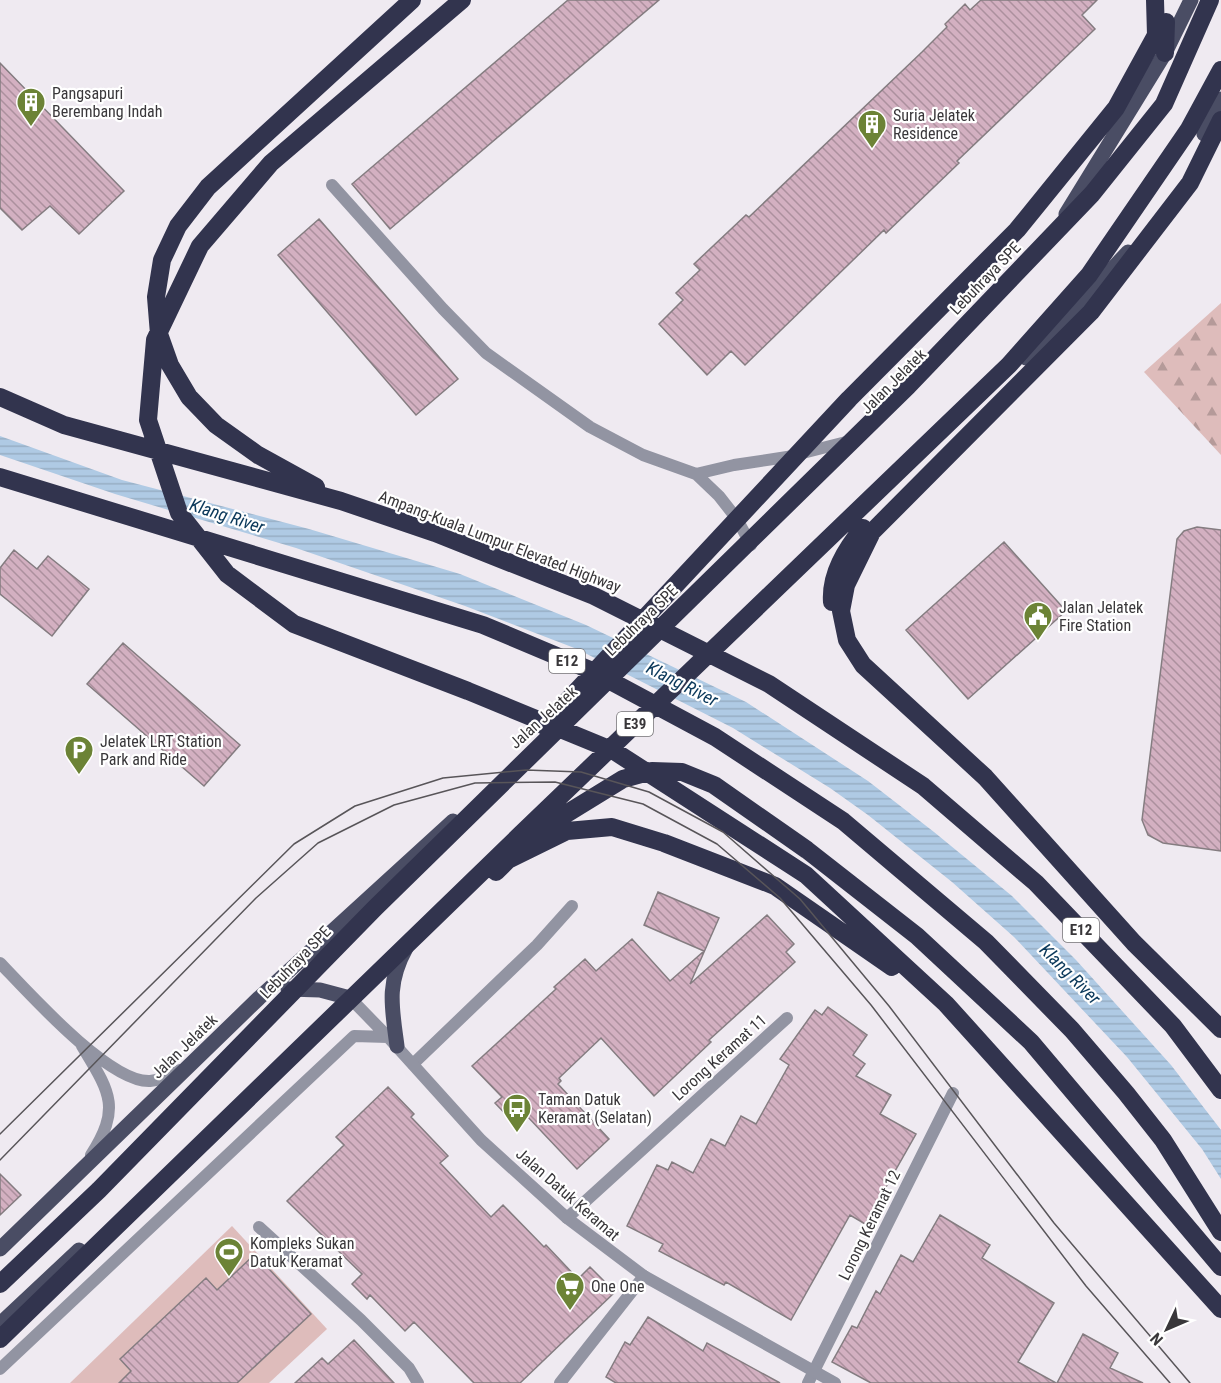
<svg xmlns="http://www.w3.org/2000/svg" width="1221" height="1383" viewBox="0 0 1221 1383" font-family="'Roboto Condensed',sans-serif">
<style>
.forest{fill:url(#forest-firs)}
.garden{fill:#debcbb}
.water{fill:url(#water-rules)}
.building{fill:url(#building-back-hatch);stroke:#847c80;stroke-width:1.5}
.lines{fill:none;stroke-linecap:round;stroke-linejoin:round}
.minor{stroke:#9294a2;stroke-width:12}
.tertiary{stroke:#9294a2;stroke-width:12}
.primary{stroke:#4a4d64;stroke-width:15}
.motorway{stroke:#32344e;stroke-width:18}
.tram{stroke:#585559;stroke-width:1.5}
.labels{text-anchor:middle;stroke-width:4.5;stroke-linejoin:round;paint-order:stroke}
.shield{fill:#fff;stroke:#747375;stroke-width:1.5}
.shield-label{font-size:15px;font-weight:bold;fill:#39373a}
.poi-label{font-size:16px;fill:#39373a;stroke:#fff;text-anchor:start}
.street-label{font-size:16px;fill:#39373a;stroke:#fff}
.water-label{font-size:18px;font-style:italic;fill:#0a385a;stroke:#fff}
</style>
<defs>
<pattern id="forest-firs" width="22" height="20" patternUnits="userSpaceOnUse" patternTransform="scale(1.5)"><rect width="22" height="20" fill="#debcbb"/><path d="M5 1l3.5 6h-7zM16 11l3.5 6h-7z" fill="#b59a99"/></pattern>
<pattern id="water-rules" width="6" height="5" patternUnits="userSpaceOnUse" patternTransform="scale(1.5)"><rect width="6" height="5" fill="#afcae4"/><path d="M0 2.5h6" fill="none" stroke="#97aec4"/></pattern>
<pattern id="building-back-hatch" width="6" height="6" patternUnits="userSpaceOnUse" patternTransform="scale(1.5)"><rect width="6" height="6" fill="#d3b0c1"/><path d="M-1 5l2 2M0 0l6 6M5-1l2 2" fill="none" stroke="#ac909e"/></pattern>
</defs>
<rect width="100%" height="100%" fill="#efeaf1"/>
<path class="forest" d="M1221,303V455L1144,372Z"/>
<path class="garden" d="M232,1226L327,1329L269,1383H70Z"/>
<path class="water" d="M0,436L122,480L309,529L460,574L586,625L746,702L868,781L934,832L1012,896L1076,960L1171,1065L1221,1130V1179L1202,1149L1127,1057L1014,937L952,882L868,815L830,788L733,728L577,649L465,606L296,548L115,494L0,455Z"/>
<path class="building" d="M568,0H659L390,229L352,184Z
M981,0H1097L1082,15L1095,29L957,161L959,163L886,233L884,230L745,365L731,351L707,375L659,324L683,300L676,293L700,270L694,264L746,215L749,217L922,52L947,27L945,24L965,4L970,10Z
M0,63L124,191L79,234L50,206L22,230L0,208Z
M319,219L458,379L416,415L278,255Z
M1197,527L1221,530V851L1163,843L1148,835L1142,820L1177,539L1184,531Z
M1004,542L1066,611L968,699L906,630Z
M14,550L37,569L48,556L89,589L52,636L0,594V568Z
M123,643L240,745L204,786L87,684Z
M658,892L719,918L690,984L767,915L794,944L786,952L795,962L709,1040L711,1042L654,1096L601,1038L559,1078L561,1081L558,1084L609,1139L577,1169L526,1115L516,1125L495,1103L502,1097L472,1066L556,989L554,987L585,959L596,971L632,939L670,981L704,951L644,925Z
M828,1007L867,1035L853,1055L865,1064L856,1076L891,1095L880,1114L916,1134L865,1224L850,1215L791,1320L726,1282L724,1285L659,1251L663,1244L627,1226L657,1165L668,1170L672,1162L693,1173L711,1139L725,1146L741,1116L756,1124L789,1065L780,1059L815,1010L822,1015Z
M388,1087L414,1114L411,1117L448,1156L440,1163L491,1217L503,1205L544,1247L546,1245L578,1279L590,1267L615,1292L520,1383H474L414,1322L405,1331L370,1295L367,1299L352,1284L362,1274L287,1201L344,1145L336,1137Z
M0,1174L21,1195L0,1215Z
M940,1215L990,1245L982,1258L1054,1303L1018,1362L1056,1383H871L832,1362L852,1326L857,1328L876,1291L880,1294L901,1255L913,1262Z
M255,1254L311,1314L237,1383H119L131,1371L120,1359L206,1278L217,1290Z
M648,1317L703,1351L707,1343L780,1383H616L606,1377L625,1342L630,1345Z
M1083,1334L1118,1353L1110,1368L1143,1383H1057Z
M354,1340L394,1383H295L322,1358L328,1364Z"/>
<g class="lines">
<path class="minor" d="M332,185L443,309L486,353L590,427L643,455L696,474L719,496L737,519L751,545
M696,474L734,465L787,457L850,441
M0,963C28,992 109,1083 150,1081C161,1080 171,1075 180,1070
M82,1046C109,1091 122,1107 91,1155
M413,1064L537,945L572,906
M567,1218L787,1018
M259,1227L361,1320L409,1368L418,1383
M560,1383L644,1276
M808,1383L953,1093"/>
<path class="tertiary" d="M350,998L388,1037L481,1140L567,1218L644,1276L835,1383
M0,1369L354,1036L388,1037"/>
<path class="primary" d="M1204,134L1221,99
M1066,214L1165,53L1191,0
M1026,358L1077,307L1128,252
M288,989L320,990L350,998
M397,1046C392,1008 386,984 406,948
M0,1249L259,998L453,821
M0,1324L79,1250"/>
<path class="motorway" d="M462,0L271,163L200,246L155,340L148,420L179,513L227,574L294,624L468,691L614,751L806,875L946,1004L1221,1309
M1165,53L1166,22
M1221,120L1190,183L1091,312L872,532L846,585L841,611L847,640L863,665L985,777L1134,943L1221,1029
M0,397L64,425L341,501L435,533L594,596L769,684L923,786L1036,883L1173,1026L1221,1090
M0,477L483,625L590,670L715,737L843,821L986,942L1072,1030L1126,1093L1163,1140L1221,1232
M316,487L258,455L216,425L189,397L170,365L159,334L156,297L162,260L178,226L208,187L412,0
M832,602C830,574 846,549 863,528
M544,726L849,399L1017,230L1116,108L1156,35L1155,0
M527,838L623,779L652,771L682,772L714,785L807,850L917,936L1031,1042L1221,1267
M496,872L508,860L567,831L612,827L664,843L775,886L892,967
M0,1284L99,1190L375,908L908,386L1092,194L1164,104L1210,0
M0,1339L521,834L1009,365L1089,275L1189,129L1221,70"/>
<path class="tram" d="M0,1134L294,844L355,806L443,778L526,770L581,772L649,792L723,832L800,899L889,1006L1054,1223L1190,1383
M0,1160L256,898L318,843L394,805L475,783L555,782L643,804L717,844L780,898L871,1005L1086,1286L1170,1383"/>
</g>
<defs>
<g id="building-pin" transform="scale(1.5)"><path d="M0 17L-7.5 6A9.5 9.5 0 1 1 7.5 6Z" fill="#6c8336" stroke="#fff"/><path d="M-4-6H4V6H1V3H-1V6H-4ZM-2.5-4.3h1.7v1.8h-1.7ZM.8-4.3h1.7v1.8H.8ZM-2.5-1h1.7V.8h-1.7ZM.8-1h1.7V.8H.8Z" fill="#fff"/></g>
<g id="civic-pin" transform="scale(1.5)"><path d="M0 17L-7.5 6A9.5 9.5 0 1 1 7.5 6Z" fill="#6c8336" stroke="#fff"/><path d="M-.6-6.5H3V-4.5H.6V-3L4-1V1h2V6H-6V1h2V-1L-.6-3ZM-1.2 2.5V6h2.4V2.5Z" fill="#fff"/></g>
<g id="parking-pin" transform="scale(1.5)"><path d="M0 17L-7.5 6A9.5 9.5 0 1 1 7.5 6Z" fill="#6c8336" stroke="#fff"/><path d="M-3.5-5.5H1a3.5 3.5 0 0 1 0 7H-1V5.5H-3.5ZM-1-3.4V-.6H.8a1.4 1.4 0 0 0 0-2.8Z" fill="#fff"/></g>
<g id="bus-pin" transform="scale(1.5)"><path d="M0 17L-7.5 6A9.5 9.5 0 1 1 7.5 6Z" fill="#6c8336" stroke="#fff"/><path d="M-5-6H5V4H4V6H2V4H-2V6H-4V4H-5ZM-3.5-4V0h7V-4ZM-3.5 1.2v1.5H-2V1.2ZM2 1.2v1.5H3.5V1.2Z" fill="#fff"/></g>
<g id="stadium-pin" transform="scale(1.5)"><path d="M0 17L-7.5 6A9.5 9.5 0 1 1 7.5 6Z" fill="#6c8336" stroke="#fff"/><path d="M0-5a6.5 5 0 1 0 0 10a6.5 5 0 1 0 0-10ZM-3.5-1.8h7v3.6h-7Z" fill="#fff"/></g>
<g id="supermarket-pin" transform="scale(1.5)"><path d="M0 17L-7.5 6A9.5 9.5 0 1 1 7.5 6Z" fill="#6c8336" stroke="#fff"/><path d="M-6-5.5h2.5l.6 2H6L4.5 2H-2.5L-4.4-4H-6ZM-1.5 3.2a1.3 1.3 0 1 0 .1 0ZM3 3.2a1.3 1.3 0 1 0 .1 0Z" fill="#fff"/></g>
</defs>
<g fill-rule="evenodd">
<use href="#building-pin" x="31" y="102"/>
<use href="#building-pin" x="872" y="124"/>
<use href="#civic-pin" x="1038" y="616"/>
<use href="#parking-pin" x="79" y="750"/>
<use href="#bus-pin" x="517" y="1108"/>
<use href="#stadium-pin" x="229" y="1252"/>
<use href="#supermarket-pin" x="570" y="1286"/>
</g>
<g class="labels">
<g class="shield">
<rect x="549" y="649" width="36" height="24" rx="4.5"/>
<rect x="617" y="712" width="36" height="24" rx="4.5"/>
<rect x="1063" y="918" width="36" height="24" rx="4.5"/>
</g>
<g class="shield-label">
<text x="567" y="666">E12</text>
<text x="635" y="729">E39</text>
<text x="1081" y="935">E12</text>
</g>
<g class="poi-label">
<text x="52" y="99">Pangsapuri<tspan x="52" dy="18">Berembang Indah</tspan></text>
<text x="893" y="121">Suria Jelatek<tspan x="893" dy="18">Residence</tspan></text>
<text x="1059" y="613">Jalan Jelatek<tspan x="1059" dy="18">Fire Station</tspan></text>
<text x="100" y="747">Jelatek LRT Station<tspan x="100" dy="18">Park and Ride</tspan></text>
<text x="538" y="1105">Taman Datuk<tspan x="538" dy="18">Keramat (Selatan)</tspan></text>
<text x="250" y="1249">Kompleks Sukan<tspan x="250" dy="18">Datuk Keramat</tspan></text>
<text x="591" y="1292">One One</text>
</g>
<g class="street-label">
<text transform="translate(985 278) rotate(-46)" y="6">Lebuhraya SPE</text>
<text transform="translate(893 381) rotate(-45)" y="6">Jalan Jelatek</text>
<text transform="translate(500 541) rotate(21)" y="6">Ampang-Kuala Lumpur Elevated Highway</text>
<text transform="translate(641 620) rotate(-44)" y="6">Lebuhraya SPE</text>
<text transform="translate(543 717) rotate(-42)" y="6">Jalan Jelatek</text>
<text transform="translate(295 962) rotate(-46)" y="6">Lebuhraya SPE</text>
<text transform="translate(184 1046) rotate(-44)" y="6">Jalan Jelatek</text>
<text transform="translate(719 1057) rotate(-42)" y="6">Lorong Keramat 11</text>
<text transform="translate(568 1194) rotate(41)" y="6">Jalan Datuk Keramat</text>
<text transform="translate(869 1225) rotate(-64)" y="6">Lorong Keramat 12</text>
</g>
<g class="water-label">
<text transform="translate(227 516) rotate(18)" y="6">Klang River</text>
<text transform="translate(682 684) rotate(27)" y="6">Klang River</text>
<text transform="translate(1070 974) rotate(45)" y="6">Klang River</text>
</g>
</g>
<g transform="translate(1167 1329) rotate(226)" stroke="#ffffff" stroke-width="4.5" paint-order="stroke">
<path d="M0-4.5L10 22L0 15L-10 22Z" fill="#39373a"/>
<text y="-9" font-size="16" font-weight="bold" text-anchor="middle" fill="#39373a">N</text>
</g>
</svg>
